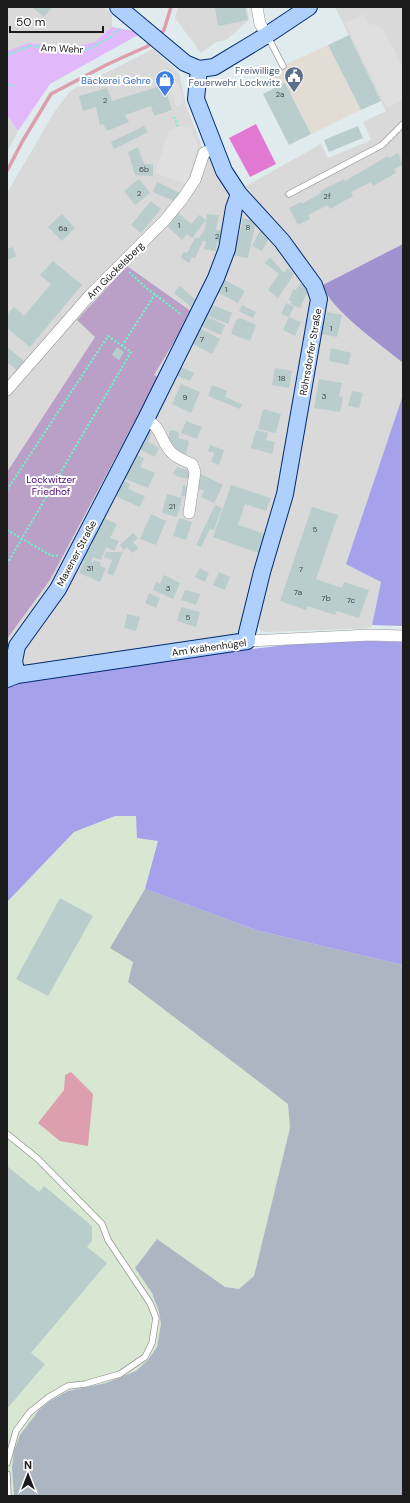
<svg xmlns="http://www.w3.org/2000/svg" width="410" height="1503" viewBox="0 0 410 1503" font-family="'DM Sans',sans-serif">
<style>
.residential{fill:#d8d9d8}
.industrial{fill:#d7e7d1}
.construction{fill:#abb6c2}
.grass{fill:#a5a2eb}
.forest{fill:#a092cf}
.cemetery{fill:#baa0c7}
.park{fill:#e1b9fb}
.pitch{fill:#e179d2}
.parking{fill:#dfdfdf}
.plaza{fill:#e3dcd4}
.water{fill:#dd9ead}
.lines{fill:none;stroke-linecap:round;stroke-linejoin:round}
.stream{stroke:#dd9ead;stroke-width:3.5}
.building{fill:#b9cdcc}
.lane-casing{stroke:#959595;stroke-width:7}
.street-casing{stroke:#959595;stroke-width:12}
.secondary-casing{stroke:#012a73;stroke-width:18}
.path{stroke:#5fffc4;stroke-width:2;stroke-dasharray:2 2;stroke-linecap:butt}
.lane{stroke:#fff;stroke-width:5.5}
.street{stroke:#fff;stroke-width:11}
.secondary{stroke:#afd0fc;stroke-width:16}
.labels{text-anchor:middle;stroke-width:4;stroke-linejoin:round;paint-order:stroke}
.number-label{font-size:8px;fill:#424847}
.street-label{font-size:10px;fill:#1b1b1b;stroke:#fff}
.service-label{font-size:10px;fill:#4e5e75;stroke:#fff;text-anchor:end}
.shop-label{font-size:10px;fill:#366cbe;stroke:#fff;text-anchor:end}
.park-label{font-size:10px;fill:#4e077b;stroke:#fff}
</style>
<rect width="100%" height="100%" fill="#e0ebed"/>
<path class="residential" d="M7,7H104L112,14V27L95,42L75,47L28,43L7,51Z
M178,7H247L249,20L226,40L216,42L201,53L175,18Z
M335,7H403V244L324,285L346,315L403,363V395L381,582L371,628L268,632L261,631L258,625L256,614L244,650L7,676V639L50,580L143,406L158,378L153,375L191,312L127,266L77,320L95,337L7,472V193L55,111L70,91L153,49L179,73L186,105L203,149L244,187L321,144L328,158L371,140L363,122L386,111Z
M7,115L18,131L7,152Z"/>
<path class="industrial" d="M115,816H136L158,841L145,889L111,948L133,962L128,982L288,1104L290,1128L254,1276L239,1289L225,1287L157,1239L135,1268L152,1293L159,1312L161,1324L157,1347L148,1360L136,1371L106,1383L68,1391L12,1468L14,1496H7V902L74,832Z"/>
<path class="construction" d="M145,889L259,931L403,965V1496H14L12,1468L14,1451L20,1435L39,1410L50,1401L68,1391L106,1383L136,1371L148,1360L157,1347L161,1324L159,1312L152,1293L135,1268L157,1239L225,1287L239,1289L254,1276L290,1128L288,1104L128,982L133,962L110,948Z"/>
<path class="grass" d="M403,395V626L372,625L381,582L346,564Z
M371,641L403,642V965L259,931L145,889L158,841L137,838L136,816H115L74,832L7,902V687L15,683L244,650L312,642Z"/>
<path class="forest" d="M403,244V363C383,346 329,309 323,285Z"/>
<path class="cemetery" d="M127,266L192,312L154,375L158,377L143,406L50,580L7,639V472L95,337L77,320Z"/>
<path class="park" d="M112,27L133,31L138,35L50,84L18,131L7,115V51L28,43L75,47L95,42Z"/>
<path class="pitch" d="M256,124L276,164L250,177L229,138Z"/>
<path class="parking" d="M364,14L370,25L373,24L383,29L403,67V100L387,108L345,23Z
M178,82L185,103L176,106L169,84Z
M180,126L191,128L198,146L186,184L155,173L169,130Z"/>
<path class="plaza" d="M328,45L361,110L311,134L285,83L272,89L267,73Z"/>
<path class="water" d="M71,1072L93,1094L88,1146L60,1141L38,1123L64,1090L65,1075Z"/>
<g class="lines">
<path class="stream" d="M158,36L164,30L171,7
M7,171L22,142L51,94L108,64L148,46L152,42"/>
</g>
<path class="building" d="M32,7H52L44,17Z
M222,7H245L248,20L218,26L215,8Z
M349,35L381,101L361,110L328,45Z
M285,83L311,134L289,145L263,94Z
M164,85L172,110L154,116L151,106L125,115L129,122L107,131L103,124L100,125L96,107L83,111L79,96L107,88L112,101Z
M144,126L148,132L114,149L111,142Z
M358,126L363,138L329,152L324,140Z
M138,147L144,164H153V176L135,175L128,152Z
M398,153L403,165L394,169L396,173L373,186L371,182L351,192L353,196L330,209L328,205L308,215L310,219L298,225L289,208L301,202L302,204L321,193L320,191L344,179L345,181L388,156L389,158Z
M139,179L150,193L135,205L124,191Z
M157,182L180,193L176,202L153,192Z
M151,201L161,209L141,233L131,225Z
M178,213L191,224L199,215L206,220L192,238L187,234L182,240L167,226Z
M62,214L75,228L62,241L48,227Z
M207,214L219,215L216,230H225L223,242H217L216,251L204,249L206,241H203L195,258L192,257L189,263L181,258L184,252L187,253L195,238H199L205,229Z
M243,218L256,221L248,258L231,255L235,237H239Z
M261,229L269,238L262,251L252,246Z
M13,247L16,257L7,260V249Z
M270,257L284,273L288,268L294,274L278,298L268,290L279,274L265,263Z
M53,261L82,285L30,347L7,328V315L14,307L24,316L51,284L40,275Z
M223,279L245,291L238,303L217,292Z
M300,283L309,289L300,308L290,304L292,302L289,300L293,289L296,290Z
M180,286L196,300L191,307L174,293Z
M286,303L294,307L289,317L281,314Z
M210,304L232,313L228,324L206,315Z
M242,305L256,312L253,318L239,311Z
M327,312L342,315L337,337L318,333L321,320L325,321Z
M205,316L225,325L221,335L201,326Z
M289,317L301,322L295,336L283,330Z
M241,318L256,325L250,341L231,334L236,320Z
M199,328L220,339L212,354L191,343Z
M7,347L24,361L17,370L7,362Z
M117,347L124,352L119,360L112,355Z
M331,348L351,353L348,365L329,361Z
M181,367L194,373L190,381L178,376Z
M275,368L292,371L289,388L272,385Z
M319,379L342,383L339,396L343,397L340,412L314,408Z
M181,384L200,392L191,413L172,404Z
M212,385L227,391L225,397L242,404L240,409L208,396Z
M352,391L363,393L359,408L348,406Z
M263,409L281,414L276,433L258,429Z
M186,421L202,427L197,439L181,433Z
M146,430L152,433L148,442L159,448L155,457L137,448Z
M170,430L179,432L178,438L189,441L186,454L173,451L174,446L167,444Z
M256,430L268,433L266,440L275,442L272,454L251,448Z
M210,445L224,450L219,465L211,462L214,453L208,451Z
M133,453L144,458L140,467L155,473L148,488L123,478Z
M177,467L190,471L189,479L179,477L173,474Z
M201,474L223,485L214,503L201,497L204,491L195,486Z
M122,480L130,484L128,489L145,496L140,507L115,496Z
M183,485L190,487L188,497L181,496Z
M231,485L271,498L266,511L245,504L238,525L266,534L259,553L213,537Z
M167,494L182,498L177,517L162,513Z
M215,505L222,508L214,530L210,529L201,547L196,545Z
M312,507L338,515L316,579L342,588L344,582L369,590L359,618L337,611L335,615L307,606L306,610L280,601Z
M151,514L166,521L156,545L140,539Z
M104,518L117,524L110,538L119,541L114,551L106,547L101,560L93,557L91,562L93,563L94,560L101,563L100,566L106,568L100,582L79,573L84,561L82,560L89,547L91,548L95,533Z
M179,518L192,522L186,540L173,536Z
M133,533L138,538L133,542L138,548L132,553L127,547L124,550L120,545Z
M106,552H123L113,576L107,573L112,560L104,557Z
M200,568L209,573L205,582L195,577Z
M219,572L230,577L225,590L213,585Z
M164,575L180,583L173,599L153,590L156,582L160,584Z
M185,590L200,594L196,605L181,600Z
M149,593L160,598L156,608L145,603Z
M181,607L200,612L196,627L177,621Z
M127,614L140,617L136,631L124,628Z
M60,898L93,916L48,996L16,979Z
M7,1166L39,1192L44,1186L92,1226V1241L87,1247L107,1263L31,1353L45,1364L7,1409Z"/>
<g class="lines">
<g class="lane-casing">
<path id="lane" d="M267,35L283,66
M289,194L382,145L403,124
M7,1134L38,1159L102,1224L108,1240L150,1303L156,1318L152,1343L145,1357L120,1374L85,1384L68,1386L49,1397L30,1412L16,1431L7,1463
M7,1474L8,1496"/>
</g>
<g class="street-casing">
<path id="street" d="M257,7L260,24L267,35
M7,390L90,295L166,219L183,198L195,180L204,153L215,148
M146,419C163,428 160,442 172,453C177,458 185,461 192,464L195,472L189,513
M247,641L370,635L403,636"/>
</g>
<g class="secondary-casing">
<path id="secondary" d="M118,7L185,63L199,69L214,67L267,35L309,7
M17,675L14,661L17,646L58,589L146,419L216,278L227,249L234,208L239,194
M7,679L17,675L247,641V633L262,572L285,494L319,299L314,285L282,241L239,194L224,171L196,99L199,69"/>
</g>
<path class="path" d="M7,55L30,46L84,51L110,38L121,28
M7,84L13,86
M174,117L178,127
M129,272L145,287L182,315
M122,346L155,294
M7,490L108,336L131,352L7,564
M7,530L52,556L60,555"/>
<use href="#lane" class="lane"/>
<use href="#street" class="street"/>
<use href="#secondary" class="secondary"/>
</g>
<defs>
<g id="civic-pin" transform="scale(1)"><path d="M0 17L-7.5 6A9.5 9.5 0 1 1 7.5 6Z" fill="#5c6f8a" stroke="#fff"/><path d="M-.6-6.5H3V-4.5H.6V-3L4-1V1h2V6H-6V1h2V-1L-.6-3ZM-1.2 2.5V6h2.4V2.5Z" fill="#fff"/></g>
<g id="shop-pin" transform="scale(1)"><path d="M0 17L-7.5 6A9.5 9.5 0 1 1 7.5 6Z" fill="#3f7fe0" stroke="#fff"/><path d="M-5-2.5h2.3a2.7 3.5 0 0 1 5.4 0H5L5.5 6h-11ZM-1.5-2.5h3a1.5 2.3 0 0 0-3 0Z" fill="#fff"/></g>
</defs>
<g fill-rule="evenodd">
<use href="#civic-pin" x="294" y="76"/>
<use href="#shop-pin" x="165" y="80"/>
</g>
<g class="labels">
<g class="number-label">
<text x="280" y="97">2a</text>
<text x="105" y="103">2</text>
<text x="144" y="172">6b</text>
<text x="139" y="196">2</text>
<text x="327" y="199">2f</text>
<text x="179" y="228">1</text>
<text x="248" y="230">8</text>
<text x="63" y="231">6a</text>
<text x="217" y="239">2</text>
<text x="226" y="292">1</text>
<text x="331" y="331">1</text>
<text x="202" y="342">7</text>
<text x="282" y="381">18</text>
<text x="324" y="399">3</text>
<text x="185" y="400">9</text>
<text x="172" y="509">21</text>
<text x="315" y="532">5</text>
<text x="90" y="571">31</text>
<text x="301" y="572">7</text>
<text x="168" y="591">3</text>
<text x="298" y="595">7a</text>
<text x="326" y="601">7b</text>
<text x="351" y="603">7c</text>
<text x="188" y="620">5</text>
</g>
<g class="street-label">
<text transform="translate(62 48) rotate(3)" y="4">Am Wehr</text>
<text transform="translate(115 270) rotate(-45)" y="4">Am Gückelsberg</text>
<text transform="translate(310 352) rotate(-80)" y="4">Röhrsdorfer Straße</text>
<text transform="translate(76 553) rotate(-62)" y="4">Maxener Straße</text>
<text transform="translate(209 647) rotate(-8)" y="4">Am Krähenhügel</text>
</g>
<g class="service-label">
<text x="280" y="74">Freiwillige<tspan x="280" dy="12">Feuerwehr Lockwitz</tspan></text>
</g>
<g class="shop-label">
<text x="151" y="84">Bäckerei Gehre</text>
</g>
<g class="park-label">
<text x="51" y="483">Lockwitzer<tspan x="51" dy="12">Friedhof</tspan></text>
</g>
</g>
<rect width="410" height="1503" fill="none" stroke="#1b1b1b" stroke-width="16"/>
<g transform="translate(28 1475)" stroke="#ffffff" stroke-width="3" paint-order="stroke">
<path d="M0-3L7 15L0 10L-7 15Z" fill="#1b1b1b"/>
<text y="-6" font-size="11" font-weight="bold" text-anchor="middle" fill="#1b1b1b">N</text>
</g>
<path d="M10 26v6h93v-6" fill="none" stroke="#1b1b1b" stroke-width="2"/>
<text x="16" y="26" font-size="12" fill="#1b1b1b" stroke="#ffffff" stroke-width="3" paint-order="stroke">50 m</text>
</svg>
